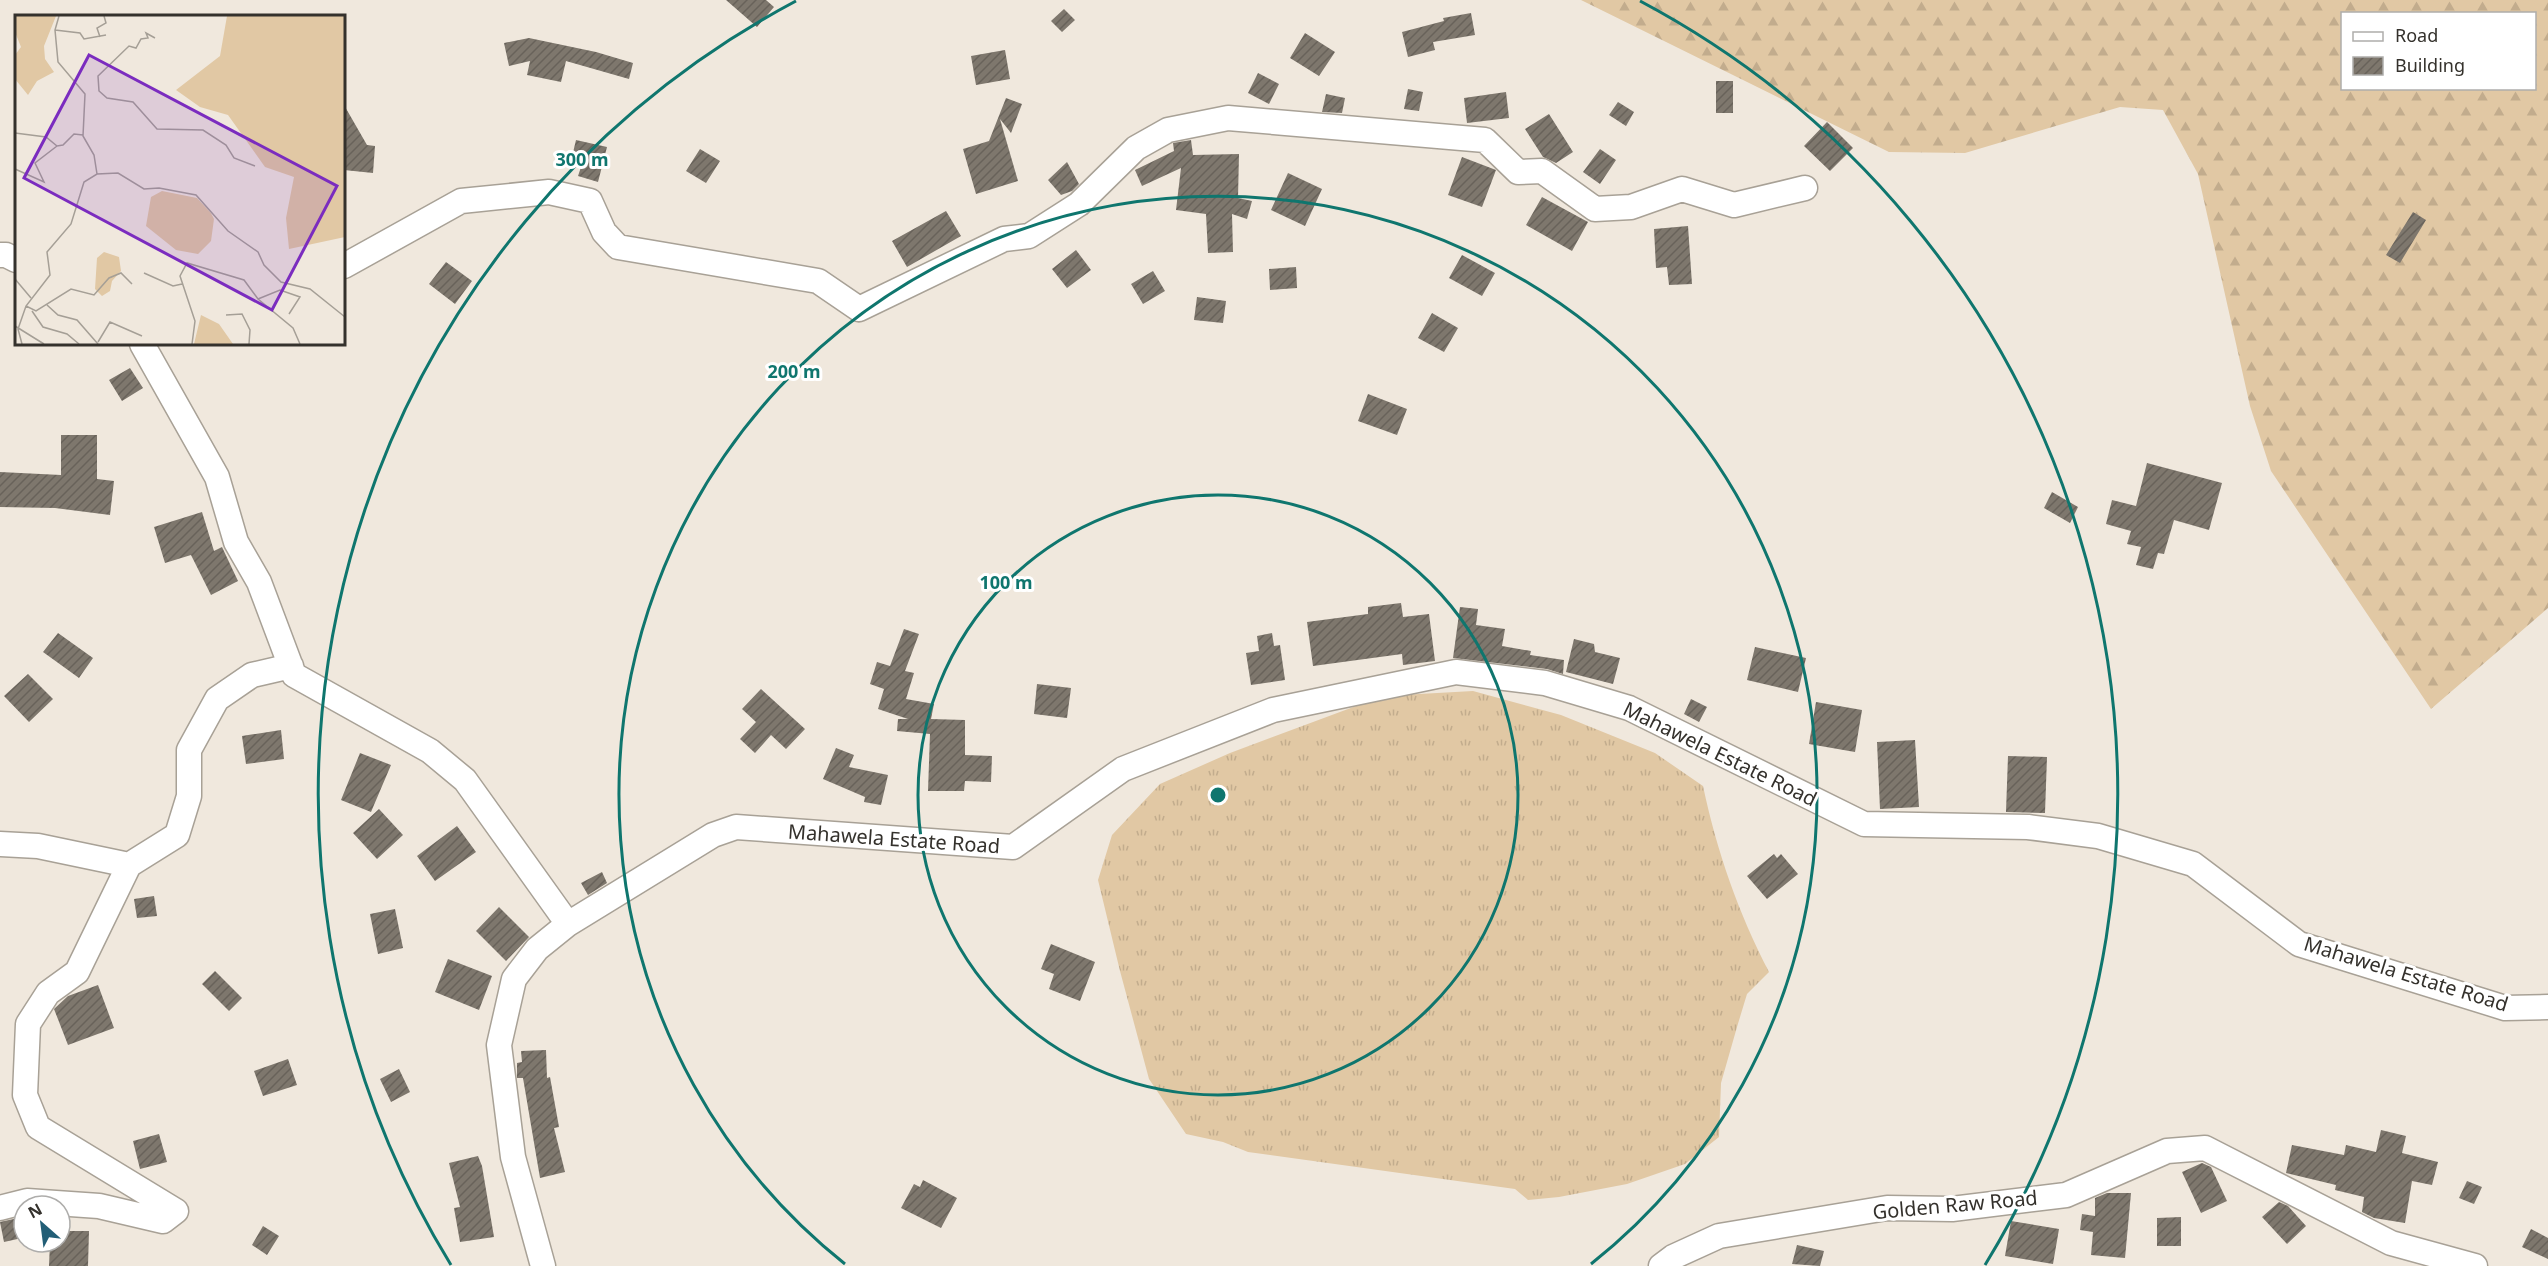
<svg xmlns="http://www.w3.org/2000/svg" width="2548" height="1266" viewBox="0 0 2548 1266" font-family="'Noto Sans',sans-serif">
<style>
.grass{fill:url(#grass-tufts)}
.forest{fill:url(#forest-firs);fill-rule:evenodd}
.building{fill:url(#building-hatch)}
.lines{fill:none;stroke-linecap:round;stroke-linejoin:round}
.minor-casing{stroke:#a8a196;stroke-width:27}
.minor{stroke:#fff;stroke-width:24}
.ring{fill:none;stroke:#0f766e;stroke-width:3}
.labels{text-anchor:middle;stroke-width:6;stroke-linejoin:round;paint-order:stroke}
.street-label{font-size:20px;fill:#34312c;stroke:#fff}
.inset-road{fill:none;stroke:#a59f96;stroke-width:1.5}
.view{fill:#7b2cbf;fill-opacity:0.15;stroke:#7b2cbf;stroke-width:3}
.inset-edge{fill:none;stroke:#34312c;stroke-width:3}
.centre{fill:#0f766e;stroke:#fff;stroke-width:3}
.ring-label{font-size:18px;text-anchor:middle;font-weight:bold;fill:#0f766e;stroke:#fff;stroke-width:6;stroke-linejoin:round;paint-order:stroke}
</style>
<defs>
<pattern id="grass-tufts" width="24" height="20" patternUnits="userSpaceOnUse" patternTransform="scale(1.5)"><rect width="24" height="20" fill="#e1c8a4"/><path d="M3 7l-1-3M5 7V3M7 7l1-3M15 17l-1-3M17 17v-4M19 17l1-3" fill="none" stroke="#c2ac8d"/></pattern>
<pattern id="forest-firs" width="22" height="20" patternUnits="userSpaceOnUse" patternTransform="scale(1.5)"><rect width="22" height="20" fill="#e1c8a4"/><path d="M5 1l3.5 6h-7zM16 11l3.5 6h-7z" fill="#c2ac8d"/></pattern>
<pattern id="building-hatch" width="6" height="6" patternUnits="userSpaceOnUse" patternTransform="scale(1.5)"><rect width="6" height="6" fill="#7e776d"/><path d="M-1 1l2-2M0 6l6-6M5 7l2-2" fill="none" stroke="#68625a"/></pattern>
</defs>
<rect width="100%" height="100%" fill="#f0e8dd"/>
<path class="grass" d="M1473,691L1561,715L1655,753L1703,786C1717,852 1738,912 1769,972L1747,994L1737,1027L1721,1083L1719,1137L1685,1164L1627,1184L1559,1197L1528,1200L1515,1189L1248,1152L1223,1142L1186,1134L1149,1079L1120,971L1098,880L1112,835L1160,784L1230,753L1383,696Z"/>
<path class="forest" d="M1581,0H2548V608L2431,709L2271,471L2250,406L2198,174L2163,110L2120,107L1965,153L1889,152ZM2342,14H2534V88H2342Z"/>
<path class="building" d="M726,0H766L774,7L757,27Z
M1064,9L1075,20L1062,32L1051,21Z
M1471,13L1475,35L1433,42L1435,50L1408,57L1402,32L1444,21L1443,18Z
M1305,33L1335,52L1319,76L1290,58Z
M529,38L596,52L633,63L629,79L566,61L561,82L527,75L530,61L509,66L504,43Z
M1005,50L1010,79L976,85L971,56Z
M1258,73L1279,84L1269,104L1248,93Z
M1716,81H1733V113H1716Z
M1408,89L1423,92L1419,111L1404,109Z
M1506,92L1509,118L1467,123L1464,98Z
M1326,94L1345,98L1342,113L1322,112Z
M1006,98L1022,104L1011,133L1000,119L1018,181L976,194L963,149L989,141Z
M1618,102L1634,112L1626,126L1609,115Z
M344,105L367,145L375,146L373,173L344,170Z
M1549,114L1573,152L1556,163L1543,157L1525,129Z
M1827,122L1853,148L1830,171L1804,146Z
M576,140L607,147L598,182L578,176L582,164L571,161Z
M1191,140L1193,155L1239,154L1238,198L1252,201L1247,219L1232,214L1233,252L1208,253L1206,214L1176,210L1181,168L1142,186L1135,170L1174,151L1173,143Z
M700,149L720,161L706,183L686,171Z
M1600,149L1616,160L1600,184L1583,172Z
M1462,157L1496,170L1482,207L1448,195Z
M1067,162L1079,184L1072,191L1061,195L1048,180Z
M1288,173L1322,189L1305,226L1271,210Z
M1542,197L1588,222L1572,251L1526,225Z
M946,211L961,236L907,267L892,241Z
M2413,212L2426,220L2400,263L2386,255Z
M1688,226L1692,284L1669,285L1667,267L1656,268L1654,229Z
M1076,250L1091,270L1067,288L1052,269Z
M1462,255L1495,273L1482,296L1449,278Z
M446,262L472,281L455,304L429,284Z
M1296,267L1297,288L1270,290L1269,269Z
M1153,271L1165,291L1143,304L1131,284Z
M1197,297L1226,301L1223,323L1194,320Z
M1432,313L1458,328L1444,352L1418,338Z
M130,368L143,388L122,401L109,380Z
M1368,394L1407,409L1397,435L1358,421Z
M61,435H97V479L114,481L110,515L55,508L0,507V472L61,475Z
M2147,463L2222,483L2209,530L2174,520L2164,554L2158,553L2153,569L2136,565L2141,547L2127,544L2131,531L2106,524L2112,500L2136,506Z
M2052,492L2078,507L2070,523L2044,508Z
M202,512L214,551L222,547L238,581L211,595L191,555L165,563L154,527Z
M1401,603L1403,617L1429,614L1435,661L1403,665L1402,654L1313,666L1307,622L1368,614V607Z
M1460,607L1478,609L1476,625L1505,629L1502,646L1531,651L1530,655L1564,660L1563,674L1547,669L1453,658Z
M904,629L919,634L905,671L914,673L906,699L934,704L931,719L965,720V755L992,756L991,782L965,781L964,791H928L930,734L897,731L898,719H908L878,709L884,689L870,684L877,662L890,666Z
M58,633L93,658L79,678L43,652Z
M1272,633L1274,646L1280,645L1285,680L1251,685L1246,653L1259,651L1257,636Z
M1574,639L1594,644L1595,652L1620,658L1613,684L1566,672Z
M1755,647L1806,658L1798,692L1747,680Z
M28,674L53,699L29,722L4,696Z
M1037,684L1071,688L1067,718L1034,714Z
M761,689L805,729L786,749L771,735L755,753L740,739L756,722L742,709Z
M1691,699L1707,707L1699,722L1684,714Z
M1816,702L1862,710L1855,752L1809,744Z
M281,730L284,759L246,764L242,736Z
M1915,740L1919,807L1880,809L1877,742Z
M836,748L854,755L849,767L888,775L881,805L864,802L865,797L823,779Z
M360,753L391,765L371,812L341,800Z
M2008,756L2047,757L2045,813L2006,812Z
M379,809L403,835L377,859L353,833Z
M457,826L476,852L435,881L417,856Z
M1774,854L1777,858L1781,854L1798,874L1767,899L1747,876Z
M602,872L607,883L588,895L581,883Z
M154,896L157,916L137,918L134,899Z
M499,907L529,937L506,961L476,931Z
M395,909L403,948L378,954L370,914Z
M1051,944L1095,962L1080,1001L1049,989L1054,974L1041,969Z
M448,959L492,976L479,1010L435,992Z
M215,971L242,998L229,1011L202,984Z
M98,985L114,1028L68,1045L54,1009L68,996Z
M546,1050L547,1078L550,1077L559,1127L554,1128L565,1172L540,1178L523,1078H517V1063L522,1062L521,1051Z
M288,1059L297,1085L263,1096L254,1071Z
M399,1069L410,1092L391,1102L380,1079Z
M2381,1130L2406,1136L2402,1153L2438,1162L2432,1185L2412,1181L2405,1223L2374,1218L2362,1212L2364,1197L2335,1190L2336,1185L2286,1173L2292,1145L2344,1155L2346,1145L2376,1152Z
M159,1134L167,1162L140,1169L133,1141Z
M478,1156L482,1166L494,1237L460,1242L454,1208L460,1207L449,1163Z
M2202,1163L2211,1167L2227,1201L2201,1213L2182,1172Z
M923,1180L957,1198L941,1228L901,1208L914,1184L920,1187Z
M2467,1181L2482,1187L2474,1204L2459,1198Z
M2107,1193H2131L2125,1258L2091,1255L2093,1232L2080,1230L2082,1214L2095,1216V1198Z
M2279,1202L2288,1206L2306,1226L2287,1244L2262,1217Z
M2181,1217V1246H2157V1218Z
M18,1218L22,1238L4,1242L0,1222Z
M2011,1221L2059,1229L2053,1264L2005,1256Z
M263,1226L279,1236L267,1255L252,1245Z
M2531,1229L2548,1238V1259L2522,1247Z
M60,1231H89L88,1266H49L50,1242H60Z
M1797,1245L1824,1251L1820,1266L1792,1264Z"/>
<g class="lines">
<g class="minor-casing">
<path id="minor" d="M0,255H6L16,260
M344,266L461,201L549,192L590,201L604,232L618,247L818,281L859,309L1004,239L1029,236L1079,204L1136,148L1168,130L1228,118L1485,140L1518,172L1542,171L1595,209L1631,207L1682,189L1734,205L1805,188
M142,344L217,477L236,542L259,582L294,675L430,751L465,780L568,924
M0,844L38,846L129,865L177,835L189,796V750L217,699L252,675L291,666
M0,1208L27,1201L99,1206L163,1221L176,1211L38,1127L25,1095L28,1024L48,993L77,972L129,865
M543,1266L513,1157L499,1045L514,979L537,949L568,924L713,835L736,827L1013,847L1123,769L1273,710L1456,672L1545,683L1629,708L1864,824L2028,827L2098,836L2193,864L2299,944L2505,1008L2548,1007
M1661,1266L1673,1257L1719,1236L1887,1208L1952,1209L2066,1195L2167,1151L2205,1148L2391,1243L2475,1266"/>
</g>
<use href="#minor" class="minor"/>
</g>
<g class="ring">
<circle cx="1218" cy="795" r="300"/>
<path d="M845 1264A599 599 0 1 1 1591 1264"/>
<path d="M451 1265A899 899 0 0 1 796 1M1640 1A899 899 0 0 1 1985 1265"/>
</g>
<g class="labels">
<g class="street-label">
<text transform="translate(1720 754) rotate(26)" y="7">Mahawela Estate Road</text>
<text transform="translate(894 839) rotate(4)" y="7">Mahawela Estate Road</text>
<text transform="translate(2406 974) rotate(17)" y="7">Mahawela Estate Road</text>
<text transform="translate(1955 1205) rotate(-5)" y="7">Golden Raw Road</text>
</g>
</g>
<g transform="translate(15 15)">
<rect width="330" height="330" fill="#f0e8dd"/>
<path d="M0,1H41L29,31L30,44L39,57L22,66L13,80L0,64V40L6,32L0,17ZM147,176L182,183L196,198L199,204L196,226L183,239L161,235L131,211L136,182ZM186,300L204,309L218,329H179Z" fill="#e1c8a4"/>
<path d="M212,1H330V222L274,234L271,203L279,162L250,152L213,100L185,92L161,75L205,41ZM89,237L104,242L106,256L97,266L95,276L87,281L80,274L82,243Z" fill="#e1c8a4"/>
<path class="inset-road" d="M44,1L40,15L43,47L70,79L68,121L79,140L82,159M40,15L65,18L69,24L91,20M85,22L82,13L91,8L89,1M140,23L131,18L133,23L126,24L121,33L114,31L83,61L84,76L92,83L118,87L142,114L188,115L211,130L219,143L240,151M0,118L31,122L42,131L48,130L59,119L68,120M0,154L29,167L20,148L42,131M129,258L158,271L167,269M0,264L16,283M243,284L265,275L285,282L274,299M32,290L43,300L62,305L83,329M11,291L21,296L56,274L79,280L94,263L106,258L117,269M17,296L28,312L52,319L64,329M211,300L227,299L235,315L234,329M0,311L29,329M83,327L95,307L127,321M7,329L3,314L11,291L35,260L32,237L56,209L69,167L82,159L103,158L129,174L144,173L181,180L213,216L243,237L249,250L266,267L295,274L330,302M177,329L180,306L165,261L172,248L229,265L243,284L278,313L285,329"/>
<path class="view" d="M74,40L322,171L257,295L9,163Z"/>
<rect width="330" height="330" class="inset-edge"/>
</g>
<circle cx="1218" cy="795" r="9" class="centre"/>
<g class="ring-label">
<text x="582" y="166">300 m</text>
<text x="794" y="378">200 m</text>
<text x="1006" y="589">100 m</text>
</g>
<rect x="2341" y="12" width="195" height="78" fill="#ffffff" stroke="#aeadab" stroke-width="1.5"/>
<rect x="2353" y="32" width="30" height="9" fill="#ffffff" stroke="#aeadab" stroke-width="1.5"/>
<text x="2395" y="42" font-size="18" fill="#34312c">Road</text>
<rect x="2353" y="57" width="30" height="18" fill="url(#building-hatch)" stroke="#aeadab" stroke-width="1.5"/>
<text x="2395" y="72" font-size="18" fill="#34312c">Building</text>
<g transform="translate(42 1224) rotate(332)"><circle r="28" fill="#ffffff" stroke="#aeadab" stroke-width="1.5"/>
<path d="M0-4.5L10 22L0 15L-10 22Z" fill="#225e76"/>
<text y="-9" font-size="16" font-weight="bold" text-anchor="middle" fill="#34312c">N</text>
</g>
</svg>
